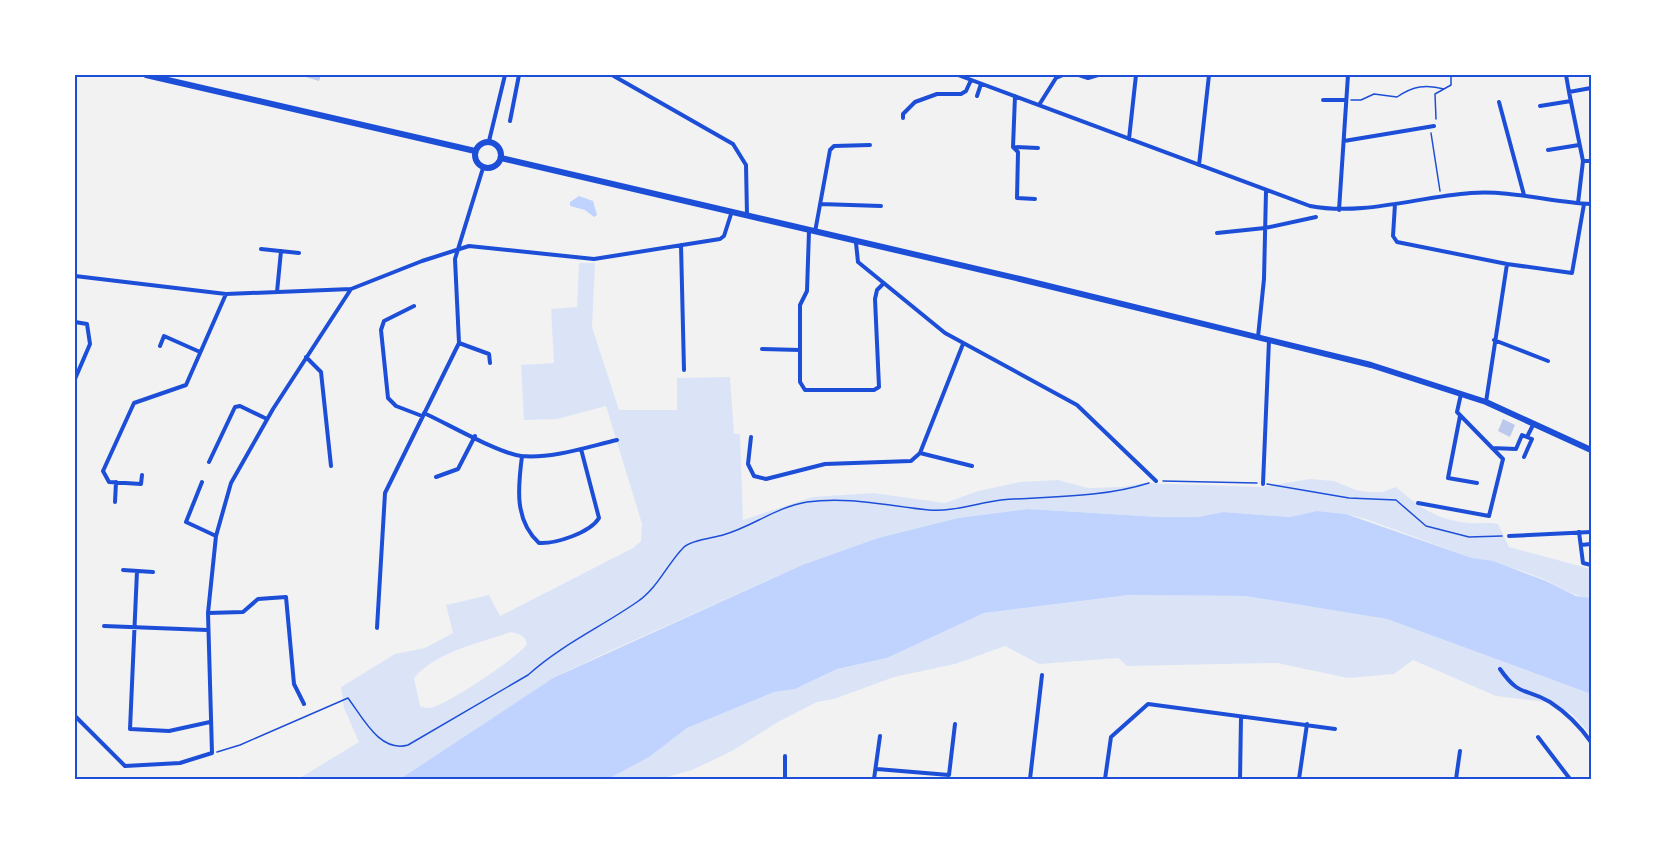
<svg xmlns="http://www.w3.org/2000/svg" width="1666" height="854" viewBox="0 0 1666 854" font-family="'Work Sans',sans-serif">
<style>
.green{fill:#dbe4f7;fill-rule:evenodd}
.water{fill:#bfd3fe}
.building{fill:#bdc9ec}
.lines{fill:none;stroke-linecap:round;stroke-linejoin:round}
.path{stroke:#1d4ed8;stroke-width:1.5}
.minor{stroke:#1d4ed8;stroke-width:4}
.secondary{stroke:#1d4ed8;stroke-width:6}
.neatline{fill:none;stroke:#1d4ed8;stroke-width:2}
</style>
<rect width="100%" height="100%" fill="#f2f2f2"/>
<path class="green" d="M579,263H595L592,327L619,410H677V378L730,377L734,434H740L743,520L812,497L873,493L945,503L978,491L1020,482L1058,480L1088,488L1122,487L1144,483L1260,487L1310,479L1334,481L1356,490L1368,492H1382L1396,487C1420,508 1437,520 1470,523C1479,524 1489,522 1498,524L1509,547L1591,569V598C1575,597 1562,588 1548,581C1524,571 1497,562 1472,558L1366,519L1346,514L1317,511L1290,517L1223,512L1198,517H1158L1028,509L958,518L878,538L802,565L599,656L553,678L400,779H298L359,742L344,708L341,687L395,654L425,648L453,633L446,605L489,595L500,616L633,548L641,541L642,524L606,406L557,419L524,420L521,365L554,363L551,309L577,307ZM511,632C519,634 525,635 527,644C516,659 447,705 430,708C426,708 423,707 420,706L414,678C438,651 478,644 511,632Z
M1129,595L1245,596L1387,619L1591,694V735L1573,715L1554,703L1496,696L1413,660L1394,674L1348,678L1277,663L1127,666L1118,658L1039,664L1005,646L955,664L894,677L834,699L817,702L778,722L732,751L692,770L660,779H608L649,756L687,728L774,692L795,689L837,669L887,658L984,613Z"/>
<path class="water" d="M579,196L593,201L597,215L594,217L585,210L570,206V202Z
M1028,509L1158,517H1198L1223,512L1290,517L1317,511L1346,514L1472,558L1493,561L1546,581L1576,596L1591,598V694L1387,619L1245,596L1129,595L984,613L887,658L837,669L795,689L774,692L687,728L649,757L608,779H400L553,678L802,565L878,538L958,518Z"/>
<path class="building" d="M299,75H321L319,81Z
M1503,419L1515,425L1510,437L1498,431Z"/>
<g class="lines">
<path class="path" d="M1351,100H1361L1374,94L1397,97C1413,86 1426,84 1444,89
M1436,119L1435,94L1451,85V75
M1431,133L1440,191
M1163,481L1257,483
M1267,484L1349,498L1396,500L1426,526L1469,537L1502,536
M217,752L240,745L348,698C363,718 380,753 408,745L528,675C561,645 601,627 637,602C658,588 667,564 684,547C691,540 712,538 723,535C752,527 776,507 807,502C848,496 888,506 929,510C953,512 977,503 1001,500C1051,496 1101,498 1149,483"/>
<path class="minor" d="M612,75L733,144L746,165L747,215
M958,75L1310,206C1363,216 1417,197 1471,193C1511,190 1551,202 1591,204
M1079,75L1088,78L1098,75
M1566,75L1569,92
M977,96L981,84
M1015,96L1013,147L1018,152L1017,198L1035,199
M1323,100H1346
M1499,102L1524,195
M1039,105L1056,78L1063,75
M1540,106L1571,101
M903,118V114L915,102L937,94H961L966,91L971,80
M510,121L519,75
M1129,139L1136,75
M489,141L505,75
M1344,141L1434,126
M1013,147L1038,148
M1548,150L1579,145
M1583,161H1591
M1199,165L1209,75
M1578,203L1583,161L1569,92L1591,88
M820,204L881,206
M1395,204L1393,236L1397,242L1507,264L1572,273L1584,204
M1339,210L1348,75
M809,231L807,291L800,305V382L805,390H874L879,387L875,299L877,290L884,283
M815,232L830,150L834,146L870,145
M1217,233L1265,228L1316,217
M856,243L858,262L945,333L1077,405L1156,481
M681,245L684,370
M261,249L299,253
M75,276L226,294L351,289L422,261L469,246L594,259L720,239L724,236L732,211
M277,292L281,251
M414,306L384,321L381,330L388,398L396,406L422,416
M75,322L87,324L90,344L75,379
M1258,337L1264,279L1266,191
M1494,340L1548,361
M459,343L489,354L490,363
M160,346L164,336L200,352
M762,349L800,350
M306,357L321,372L331,466
M1486,402L1507,264
M424,413C448,424 498,453 521,456C552,459 587,447 617,440
M1460,416L1448,478L1477,483
M751,437L748,464L754,476L766,479L825,464L911,461L920,453L963,344
M1527,437L1534,423
M1492,448L1516,449L1522,435L1532,439L1524,457
M920,453L972,466
M522,456C518,487 514,520 539,543C555,544 590,533 599,518L581,449
M209,462L235,407L240,406L267,419
M142,475L141,484L109,482L103,471L134,403L186,385L226,294
M436,477L458,469L475,436
M202,482L186,522L216,536
M1263,484L1269,340
M115,502L116,482
M1418,503L1489,516L1503,459L1457,412L1461,394
M1579,532L1583,563L1591,565
M1509,536L1591,532
M1581,545L1591,544
M123,570L153,572
M137,571L130,729L169,731L210,722
M208,613L243,612L258,599L286,597L294,684L304,704
M104,626L207,630
M377,628L385,493L459,343L455,259L483,168
M1500,669C1520,698 1525,687 1550,702C1567,713 1579,725 1591,742
M75,716L125,766L180,763L212,753L208,613L216,536L231,483L273,409L351,289
M1538,737L1570,779
M877,769L949,775L955,724
M785,779V756
M874,779L880,736
M1030,779L1042,675
M1105,779L1111,737L1148,704L1335,729
M1240,779L1241,718
M1299,779L1307,724
M1456,779L1460,751"/>
<path class="secondary" d="M146,75L475,151
M475 155a13 13 0 1 1 26 0a13 13 0 1 1-26 0Z
M501,158L1020,279L1371,365L1486,402L1591,450"/>
</g>
<rect width="1666" height="854" fill="none" stroke="#ffffff" stroke-width="153"/>
<rect x="76" y="76" width="1514" height="702" class="neatline"/>
</svg>
